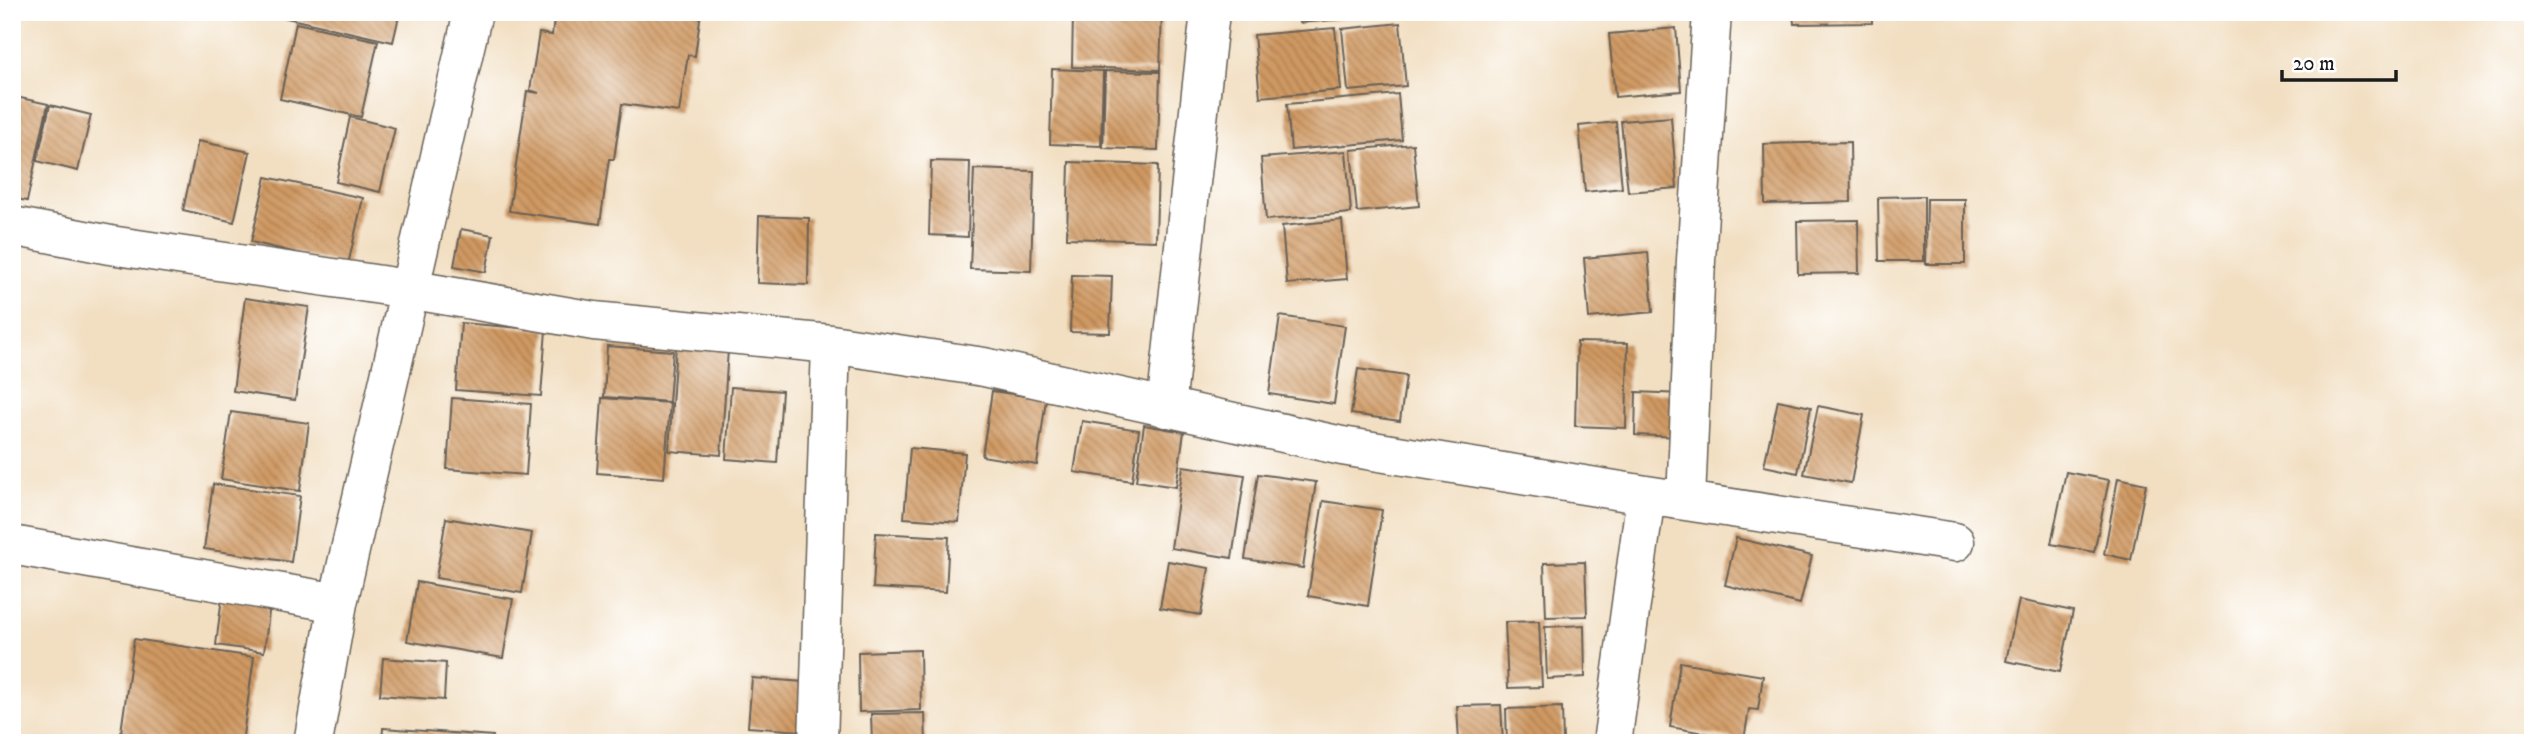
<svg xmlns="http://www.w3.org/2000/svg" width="2545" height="755" viewBox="0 0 2545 755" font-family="'IM FELL DW Pica',serif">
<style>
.building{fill:url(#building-back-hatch)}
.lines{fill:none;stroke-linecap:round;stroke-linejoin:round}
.minor-casing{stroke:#676056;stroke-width:41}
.minor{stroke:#fff;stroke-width:38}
</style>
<defs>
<pattern id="building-back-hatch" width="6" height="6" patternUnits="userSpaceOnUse" patternTransform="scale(1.75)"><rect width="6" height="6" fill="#d09962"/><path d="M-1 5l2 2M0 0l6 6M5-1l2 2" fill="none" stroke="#a87c50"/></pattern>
</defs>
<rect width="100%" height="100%" fill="#fff"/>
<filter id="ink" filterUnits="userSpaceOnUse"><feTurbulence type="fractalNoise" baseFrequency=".0143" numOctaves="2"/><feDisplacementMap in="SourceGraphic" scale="14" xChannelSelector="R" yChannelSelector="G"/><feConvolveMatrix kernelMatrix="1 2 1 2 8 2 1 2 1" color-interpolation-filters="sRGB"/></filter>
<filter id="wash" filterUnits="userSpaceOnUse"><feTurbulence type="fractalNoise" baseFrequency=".00686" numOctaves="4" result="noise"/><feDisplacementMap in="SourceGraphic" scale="28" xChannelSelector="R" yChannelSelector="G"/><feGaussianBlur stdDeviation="1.57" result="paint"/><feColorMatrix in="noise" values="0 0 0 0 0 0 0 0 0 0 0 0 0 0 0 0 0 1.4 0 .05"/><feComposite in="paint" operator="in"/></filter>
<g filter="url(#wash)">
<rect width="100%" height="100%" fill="#f2dfc2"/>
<g id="blocks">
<path class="building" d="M283,12H400L393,42L282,17Z
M555,12H701L695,56L688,55L679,112L622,104L614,159H609L600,224L509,211L527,91L539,93L530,90L539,33L552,35Z
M1073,12H1162L1160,70L1072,67Z
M1298,12H1399V14L1299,23Z
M1793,12H1872V23L1794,24Z
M296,23L378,41L361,117L280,99Z
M1400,23L1406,86L1348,91L1342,29Z
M1335,28L1341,90L1260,97L1254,35Z
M1676,28L1681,91L1615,97L1609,34Z
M1052,69L1103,71L1101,146L1050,144Z
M1105,71L1160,72L1158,150L1103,148Z
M1398,94L1402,140L1291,150L1287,104Z
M16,97L48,104L27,201L12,198V116Z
M50,105L91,115L78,171L37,161Z
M350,117L395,128L380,192L336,182Z
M1671,117L1677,188L1628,192L1621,121Z
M1616,122L1622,188L1585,192L1579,126Z
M198,141L250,152L234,222L183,210Z
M1850,142L1851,202L1765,204L1764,144Z
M1413,144L1419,206L1357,212L1351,150Z
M1346,151L1351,213L1266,220L1261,158Z
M931,161L970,162L968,237L929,235Z
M1069,162L1158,165L1156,241L1067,238Z
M974,169L1034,171L1031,271L970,269Z
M266,177L363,198L348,265L251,242Z
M1924,196V261H1879L1878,197Z
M1927,199H1965V264H1926Z
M759,216L809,218L808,285L757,283Z
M1342,220L1347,279L1287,284L1282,226Z
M1858,220L1859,273L1798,274L1797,221Z
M461,229L493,235L486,272L454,266Z
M1648,252L1653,312L1589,318L1584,258Z
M1072,275L1112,276L1110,333L1070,332Z
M245,298L309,307L295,400L233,391Z
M1280,316L1345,326L1334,404L1269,394Z
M461,323L546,330L541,396L456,390Z
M1577,342L1628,343L1626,428L1575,426Z
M676,345L728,349L721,455L669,451Z
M607,346L673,351L669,402L604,397Z
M1358,369L1406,376L1400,421L1351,414Z
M731,387L782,391L777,463L726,459Z
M992,391L1046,399L1037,465L982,456Z
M1636,392L1683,394L1681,437L1635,435Z
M452,398L531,404L526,475L447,469Z
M602,398L670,403L664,478L597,473Z
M1778,400L1811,407L1798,473L1764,466Z
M1818,406L1864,415L1851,483L1804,474Z
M231,412L309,423L300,491L221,479Z
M1082,421L1139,430L1132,481L1074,472Z
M1144,425L1184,432L1176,487L1136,481Z
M910,448L965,453L959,522L904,518Z
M1183,466L1245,475L1232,558L1171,548Z
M2066,472L2109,480L2094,552L2051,544Z
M1258,474L1316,482L1303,568L1245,559Z
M2118,478L2146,484L2131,560L2104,554Z
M213,484L300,496L291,562L204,549Z
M1323,501L1382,510L1368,606L1308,596Z
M446,518L532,533L522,593L436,578Z
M876,533L949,537L946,592L873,588Z
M1736,538L1812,556L1800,604L1725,585Z
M1168,561L1209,568L1201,615L1160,608Z
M1585,562L1587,616L1546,617L1544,563Z
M417,582L513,599L503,658L407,641Z
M222,597L270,604L264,652L216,645Z
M2019,600L2073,611L2060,672L2006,661Z
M1539,621L1542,687L1508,688L1505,622Z
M1584,625L1585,677L1547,679L1545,627Z
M134,639L254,657L242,743H198L121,732Z
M920,650L921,710L859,712L858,652Z
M383,658L446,663L444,700L380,695Z
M1680,662L1763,676L1758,710L1749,709L1744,740L1670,727Z
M752,678L804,682L800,731L748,727Z
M1501,705L1503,743H1459L1457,706Z
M1562,707L1563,743H1507L1506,709Z
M925,713L926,743H872L871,714Z
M383,728L493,736L492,743H382Z
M117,737L148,741V743H116Z"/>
</g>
</g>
<g filter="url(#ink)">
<use href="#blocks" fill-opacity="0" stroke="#676056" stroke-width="2"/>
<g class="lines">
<g class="minor-casing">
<path id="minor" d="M12,226L110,245L408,289L594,321L831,344L984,367L1342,446L1646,495L1955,542
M1166,408L1210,12
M1686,501L1696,260L1712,12
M12,545L338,603
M313,743L338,603L473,12
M818,743L831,344
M1612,743L1646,495"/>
</g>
<use href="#minor" class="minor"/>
</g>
</g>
<rect width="2545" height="755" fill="none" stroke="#fff" stroke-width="42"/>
<path d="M2282 70v10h114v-10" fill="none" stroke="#1c1c1c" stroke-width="3.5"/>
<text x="2293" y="70" font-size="21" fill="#1c1c1c" stroke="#ffffff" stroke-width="5" paint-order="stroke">20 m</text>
</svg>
